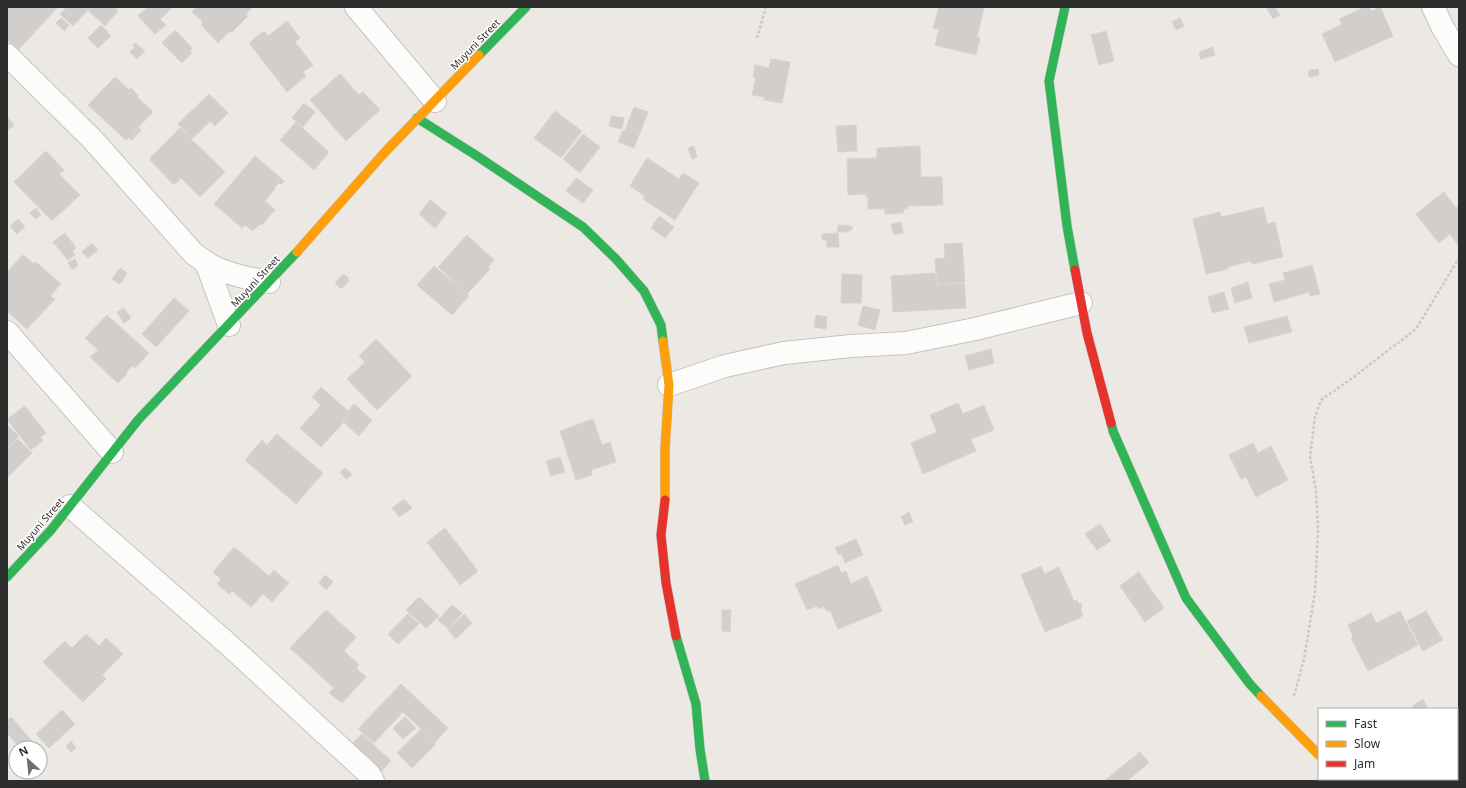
<svg xmlns="http://www.w3.org/2000/svg" width="1466" height="788" viewBox="0 0 1466 788" font-family="'Noto Sans',sans-serif">
<style>
.building{fill:#d1cecb;stroke:#d7d4d0}
.lines{fill:none;stroke-linecap:round;stroke-linejoin:round}
.street-casing{stroke:#c5c4c5;stroke-width:24}
.fast-casing{stroke:#c5c4c5;stroke-width:10}
.slow-casing{stroke:#c5c4c5;stroke-width:10}
.jam-casing{stroke:#c5c4c5;stroke-width:10}
.path{stroke:#c9c9c8;stroke-width:2.5;stroke-dasharray:3 2;stroke-linecap:butt}
.street{stroke:#fcfcfb;stroke-width:22}
.fast{stroke:#30b455;stroke-width:9}
.slow{stroke:#ff9f0a;stroke-width:9}
.jam{stroke:#e5322d;stroke-width:9}
.labels{text-anchor:middle;stroke-width:3;stroke-linejoin:round;paint-order:stroke}
.street-label{font-size:10px;fill:#2e2e2e;stroke:#fff}
</style>
<rect width="100%" height="100%" fill="#ece8e4"/>
<path class="building" d="M7,7H58L18,50L7,40Z
M67,7H114L118,11L105,26L88,10L73,26L60,14Z
M148,7L172,8L160,19L166,25L155,34L138,16Z
M196,7H253L246,14L248,16L232,32L230,31L218,43L201,25L203,22L192,12Z
M939,7H984L977,37L980,38L976,55L935,45L939,29L933,28Z
M1266,7H1275L1280,15L1273,19Z
M1365,7H1369L1371,11L1380,7L1393,36L1335,62L1322,34L1342,24L1339,19Z
M61,18L69,25L64,31L56,23Z
M1180,18L1184,26L1176,30L1172,22Z
M287,21L300,38L295,42L313,65L303,72L306,76L287,92L249,43L264,31L268,36Z
M101,25L111,36L98,48L88,38Z
M175,30L192,48L190,51L192,53L182,63L162,43Z
M1106,31L1114,61L1099,65L1091,35Z
M136,43L145,51L137,59L130,52L135,47L133,45Z
M1213,47L1215,55L1201,59L1199,52Z
M771,59L790,62L782,103L764,100V97L752,95L756,78L753,77L755,65L769,68Z
M1318,69L1319,75L1310,77L1309,75H1308L1309,70Z
M340,74L359,95L363,92L380,110L346,141L310,100Z
M115,77L129,90L131,88L138,95L137,97L153,112L126,140L88,105Z
M209,94L228,113L215,126L210,121L192,139L178,124Z
M304,103L315,112L303,127L292,118Z
M634,107L648,112L634,148L618,142L623,130L625,131Z
M555,111L582,131L561,158L534,138Z
M611,116L624,118L622,129L609,126Z
M7,117L14,125L7,131Z
M296,122L329,152L314,170L280,140Z
M856,125L857,151L838,152L836,126Z
M139,128L141,130L132,140L129,138Z
M180,128L225,172L200,197L181,178L174,185L150,160L152,158H150Z
M583,134L600,147L580,173L563,159Z
M694,146L697,157L692,159L688,148Z
M920,146L921,177H942L943,205L908,206L907,209H904L903,213L885,214V209H868V196L866,197V194L848,195L847,159L877,158V148Z
M46,151L64,170L59,174L80,195L52,221L14,182Z
M255,156L284,181L281,184L279,183L274,188L275,189L265,201L275,210L262,225L260,224L253,231L245,225L242,228L214,204Z
M647,158L679,179L683,173L699,183L675,220L643,199L645,196L630,186Z
M576,178L593,190L583,203L566,191Z
M1444,192L1456,208L1459,206L1458,245L1450,234L1439,243L1416,214Z
M430,200L447,213L435,228L419,214Z
M1263,207L1267,224L1275,222L1283,257L1252,264L1251,261L1228,267V269L1206,274L1193,219L1220,212L1221,217Z
M36,208L41,215L36,219L30,213Z
M659,216L674,227L665,238L651,228Z
M18,219L25,227L17,234L10,226Z
M901,222L903,233L894,235L891,224Z
M838,225L850,226H852V230H849V232H838Z
M65,233L76,248L72,251L75,255L68,260L53,242Z
M838,233L839,247H827V240H822V234Z
M467,235L494,260L488,267L490,269L467,294L438,267Z
M92,243L98,250L88,258L82,252Z
M962,243L965,282L937,284L935,259L945,258L944,244Z
M23,255L34,264L36,262L61,284L50,296L55,299L27,329L7,311V272Z
M75,259L78,266L72,270L68,262Z
M1312,265L1320,294L1310,296L1309,292L1274,302L1269,284L1285,280L1283,273Z
M434,266L469,296L452,315L417,285Z
M120,268L127,273L120,284L112,279Z
M935,273L936,285L964,283L966,308L893,312L891,276Z
M343,274L349,278L347,280L349,281L341,289L335,283Z
M842,274L862,275L861,303H841Z
M1248,282L1252,298L1235,303L1231,288Z
M1224,292L1229,309L1212,313L1208,297Z
M174,298L189,311L156,347L142,334Z
M863,306L880,310L875,330L858,325Z
M124,308L131,318L124,323L117,312Z
M107,315L149,353L135,368L133,365L126,373L127,374L118,383L90,357L98,350L85,338Z
M816,315L827,317L826,329L814,327Z
M1287,316L1292,332L1249,343L1244,327Z
M376,339L412,376L377,410L347,379L365,362L359,356Z
M991,349L994,363L969,370L965,356Z
M321,387L349,412L343,419L344,420L342,422L343,423L321,447L300,428L321,405L312,397Z
M958,403L963,414L984,405L994,430L971,439L976,451L923,474L911,443L937,432L930,415Z
M354,404L372,420L359,436L343,422L345,420L344,419L349,412L348,411Z
M25,406L46,433L40,437L43,440L31,450L7,419Z
M593,419L602,445L610,442L616,462L591,470L592,475L576,480L560,431Z
M7,425L19,436L7,448Z
M277,434L323,473L296,504L245,460L262,440L267,445Z
M18,439L32,453L7,478V449Z
M1253,443L1258,453L1271,446L1288,480L1256,497L1246,477L1241,479L1229,455Z
M560,457L565,472L551,476L546,461Z
M346,468L352,475L346,479L340,472Z
M404,499L412,508L399,517L392,508Z
M909,512L913,521L905,525L901,517Z
M1100,524L1111,541L1097,550L1085,534Z
M445,528L478,571L460,585L427,542Z
M856,539L863,555L845,563L841,553L838,554L835,548Z
M234,547L269,576L274,570L289,583L272,602L263,594L251,607L232,591L229,594L217,584L221,579L213,572Z
M838,565L841,573L846,571L851,584L867,576L882,611L838,629L830,610L827,612L824,606L818,609L817,606L807,610L795,584Z
M1041,566L1044,574L1059,567L1074,601L1077,600L1079,604L1081,603L1082,607L1080,608L1083,615L1080,617V618L1045,632L1021,575Z
M1139,572L1164,608L1145,622L1120,586Z
M325,575L333,582L326,590L319,583Z
M419,597L439,616L426,628L406,610Z
M452,605L462,613L448,629L438,620Z
M326,610L356,637L344,651L359,665L356,668L366,677L342,703L329,693L334,688L290,648Z
M722,610H731L730,632L722,631Z
M1400,611L1418,645L1368,671L1351,638L1353,636L1348,625L1371,613L1376,623Z
M1426,611L1443,640L1423,651L1407,621Z
M408,614L419,624L398,644L388,634Z
M464,614L472,623L456,639L448,630Z
M86,634L99,646L106,638L123,654L102,675L106,679L83,702L43,662L65,641L72,648Z
M401,684L448,728L435,742L403,712L374,743L358,729Z
M1423,699L1427,707L1424,709H1414L1412,706Z
M62,710L75,724L49,748L36,734Z
M11,717L38,748H20L7,733V721Z
M405,717L416,728L403,739L393,728Z
M421,729L436,744L412,768L397,753Z
M362,734L391,761L378,775L346,750Z
M71,741L76,748L71,752L66,746Z
M1140,752L1149,763L1127,781H1104Z"/>
<g class="lines">
<g class="street-casing">
<path id="street" d="M356,7L435,101
M1433,7L1443,28L1459,55
M7,55L93,140L194,254C200,258 206,263 212,266C230,275 250,279 269,282
M206,262L229,325
M7,332L112,452
M669,385L725,366L784,353L851,346L906,343L975,329L1081,303
M70,506L229,645L369,774L373,781
M1346,779L1348,781"/>
</g>
<g class="fast-casing">
<path id="fast" d="M1065,7L1049,81L1067,226L1075,270
M479,55L526,7
M417,118L477,156L583,227L616,259L644,291L661,325L663,341
M1111,423L1113,431L1186,598L1249,683L1261,696
M7,577L51,530L138,420L297,252
M676,636L696,704L700,749L705,781"/>
</g>
<g class="slow-casing">
<path id="slow" d="M297,252L385,152L479,55
M663,341L669,385L665,449V500
M1261,696L1319,755"/>
</g>
<g class="jam-casing">
<path id="jam" d="M1075,270L1087,333L1111,423
M665,500L661,535L666,583L676,636"/>
</g>
<path class="path" d="M757,38L766,7
M1294,696L1304,659L1315,592L1318,530L1316,491L1310,456L1315,417L1321,400L1351,379L1416,329L1459,258"/>
<use href="#street" class="street"/>
<use href="#fast" class="fast"/>
<use href="#slow" class="slow"/>
<use href="#jam" class="jam"/>
</g>
<g class="labels">
<g class="street-label">
<text transform="translate(475 44) rotate(-46)" y="4">Muyuni Street</text>
<text transform="translate(255 281) rotate(-47)" y="4">Muyuni Street</text>
<text transform="translate(40 524) rotate(-49)" y="4">Muyuni Street</text>
</g>
</g>
<rect width="1466" height="788" fill="none" stroke="#2e2e2e" stroke-width="16"/>
<rect x="1318" y="708" width="140" height="72" fill="#ffffff" stroke="#ababab"/>
<rect x="1326" y="721" width="20" height="6" fill="#30b455" stroke="#ababab"/>
<text x="1354" y="728" font-size="12" fill="#2e2e2e">Fast</text>
<rect x="1326" y="741" width="20" height="6" fill="#ff9f0a" stroke="#ababab"/>
<text x="1354" y="748" font-size="12" fill="#2e2e2e">Slow</text>
<rect x="1326" y="761" width="20" height="6" fill="#e5322d" stroke="#ababab"/>
<text x="1354" y="768" font-size="12" fill="#2e2e2e">Jam</text>
<g transform="translate(28 760) rotate(333)"><circle r="19" fill="#ffffff" stroke="#ababab"/>
<path d="M0-3L7 15L0 10L-7 15Z" fill="#706f6e"/>
<text y="-6" font-size="11" font-weight="bold" text-anchor="middle" fill="#2e2e2e">N</text>
</g>
</svg>
